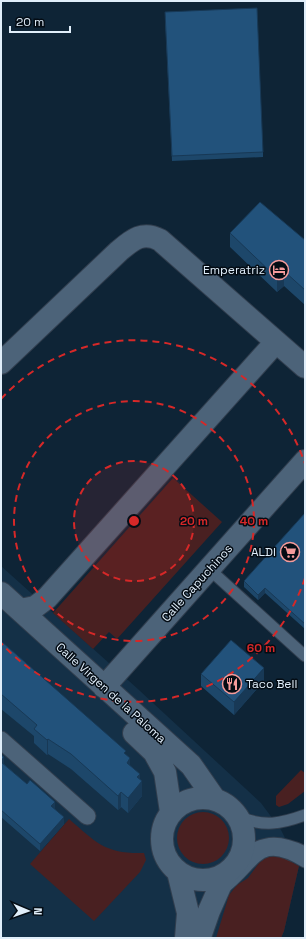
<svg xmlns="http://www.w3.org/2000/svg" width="306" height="939" viewBox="0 0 306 939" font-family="'Space Grotesk',sans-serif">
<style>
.built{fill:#143047}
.green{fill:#492021}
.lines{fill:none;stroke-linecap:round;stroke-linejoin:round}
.service-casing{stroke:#313e4e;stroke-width:13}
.pedestrian-casing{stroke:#313e4e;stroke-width:19}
.minor-casing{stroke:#313e4e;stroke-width:24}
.service{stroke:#4c6379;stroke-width:11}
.pedestrian{stroke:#4c6379;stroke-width:17}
.minor{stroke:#4c6379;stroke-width:22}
.wall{fill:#1d476a}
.shaded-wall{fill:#183956}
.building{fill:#22527b;stroke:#183956}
.ring{fill:none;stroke:#d62828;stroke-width:2;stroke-dasharray:7 5}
.labels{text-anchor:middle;stroke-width:3;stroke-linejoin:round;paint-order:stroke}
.poi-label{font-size:12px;fill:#e0eefa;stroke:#040c14;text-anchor:end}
.street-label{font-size:12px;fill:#e0eefa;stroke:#040c14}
.centre{fill:#d62828;stroke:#040c14;stroke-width:2}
.ring-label{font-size:12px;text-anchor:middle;font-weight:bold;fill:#d62828;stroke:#040c14;stroke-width:3;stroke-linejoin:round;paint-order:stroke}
</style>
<rect width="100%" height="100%" fill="#0e2436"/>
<path class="built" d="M1,566L139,690L261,803L281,830L299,866L284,931L281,938H1Z"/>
<path class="green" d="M173,478L222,522L117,639L109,632L93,649L53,613Z
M301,770L305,773V791L288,804L279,807L276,805V796Z
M177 838a26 26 0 1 1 52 0a26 26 0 1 1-52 0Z
M69,819C97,843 105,854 144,853L146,860L140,872L94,921L30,864Z
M279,855L299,866L284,931L281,938H216L229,895L237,885L248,878L259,863L267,857Z"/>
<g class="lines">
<g class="service-casing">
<path id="service" d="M209,569L305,656
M239,817C265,827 280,824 305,815
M242,854C267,840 280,840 305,852
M224,888C257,863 258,833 305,862"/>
</g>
<g class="pedestrian-casing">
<path id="pedestrian" d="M1,740L87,816"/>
</g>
<g class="minor-casing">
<path id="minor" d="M1,363L119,251C133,239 143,231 160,240L305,367
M1,593L191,765L214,798
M21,610L35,607L47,598L276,342
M104,687L305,461
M134,733L154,752L165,772L171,812
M162 839a41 41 0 1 1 82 0a41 41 0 1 1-82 0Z
M178,872L188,913L186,938
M197,938L201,934L209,911L225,875"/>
</g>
<use href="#service" class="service"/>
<use href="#pedestrian" class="pedestrian"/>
<use href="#minor" class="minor"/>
</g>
<path class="wall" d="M165,17L263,152V157L172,161Z
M230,233L305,240V305L284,286L277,292L230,247Z
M305,513V629L265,593L258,600L244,587V581Z
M1,641L126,755L130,766L140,779L142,796L128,813L121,807L118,810L71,769L48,754L47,755L34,743V736L1,709Z
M201,674L264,681L234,715L201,686Z
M1,755L4,764L55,809L64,824L40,851L1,817Z"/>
<path class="shaded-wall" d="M284,271V286L277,292V278Z
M265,588V593L258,600V595Z
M264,668V681L234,715V702Z
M48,739V754L47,755V740Z
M4,757V764L1,768V761Z
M130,758V773L127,763Z
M140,774V784L142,781V796L128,813V798L137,777Z
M121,792V807L118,810V796Z
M55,802V809L51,806Z
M64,817V824L40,851V844Z"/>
<path class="building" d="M257,8L263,152L172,156L165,12Z
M260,202L305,240V290L284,271L277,278L230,233Z
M305,513V624L265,588L258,595L244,581Z
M231,640L264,668L234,702L201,674Z
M1,641L126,751L124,753L130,758L127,763L140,774L137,777L142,781L128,798L121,792L118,796L71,754L48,739L47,740L34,729L37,725L1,694Z
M1,755L4,757L1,761Z
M1,762L27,784L30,780L55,802L51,806L64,817L40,844L1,810Z"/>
<circle cx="134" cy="521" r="60" fill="#d62828" fill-opacity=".12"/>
<g class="ring">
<circle cx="134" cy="521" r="60"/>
<circle cx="134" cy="521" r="120"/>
<path d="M305 578A180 180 0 0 1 1 643M1 399A180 180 0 0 1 305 464"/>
</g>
<defs>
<g id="hotel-ring" transform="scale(1)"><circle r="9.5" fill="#040c14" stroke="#f59b9b" stroke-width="1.5"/><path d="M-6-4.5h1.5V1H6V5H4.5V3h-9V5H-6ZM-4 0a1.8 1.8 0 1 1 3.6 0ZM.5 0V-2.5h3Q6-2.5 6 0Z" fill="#f59b9b"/></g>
<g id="supermarket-ring" transform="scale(1)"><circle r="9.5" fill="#040c14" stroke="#f59b9b" stroke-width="1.5"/><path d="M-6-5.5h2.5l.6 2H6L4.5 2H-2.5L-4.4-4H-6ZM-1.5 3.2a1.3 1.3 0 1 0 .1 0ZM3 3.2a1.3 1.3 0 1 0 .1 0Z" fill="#f59b9b"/></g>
<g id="restaurant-ring" transform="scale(1)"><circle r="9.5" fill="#040c14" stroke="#f59b9b" stroke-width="1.5"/><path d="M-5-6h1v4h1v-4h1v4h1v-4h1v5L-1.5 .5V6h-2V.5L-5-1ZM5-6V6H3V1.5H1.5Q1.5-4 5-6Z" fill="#f59b9b"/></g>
</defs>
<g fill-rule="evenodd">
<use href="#hotel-ring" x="279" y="270"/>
<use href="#supermarket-ring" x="290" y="552"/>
<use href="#restaurant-ring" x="232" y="684"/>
</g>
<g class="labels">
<g class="poi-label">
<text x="265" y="274">Emperatriz</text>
<text x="276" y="556">ALDI</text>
<text x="246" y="688" text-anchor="start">Taco Bell</text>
</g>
<g class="street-label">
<text transform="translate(197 583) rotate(-48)" y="4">Calle Capuchinos</text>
<text transform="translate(111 693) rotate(42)" y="4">Calle Virgen de la Paloma</text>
</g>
</g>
<circle cx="134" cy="521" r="6" class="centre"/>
<g class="ring-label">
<text x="194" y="525">20 m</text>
<text x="254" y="525">40 m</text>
<text x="261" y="652">60 m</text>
</g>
<rect width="306" height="939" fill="none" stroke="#e0eefa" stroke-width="4"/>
<g transform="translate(28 911) rotate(92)" stroke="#040c14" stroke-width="3" paint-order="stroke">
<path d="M0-3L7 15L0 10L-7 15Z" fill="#e0eefa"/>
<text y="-6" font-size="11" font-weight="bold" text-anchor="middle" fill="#e0eefa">N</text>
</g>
<path d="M10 26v6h60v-6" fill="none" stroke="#e0eefa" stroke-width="2"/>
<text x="16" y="26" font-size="12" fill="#e0eefa" stroke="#040c14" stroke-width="3" paint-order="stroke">20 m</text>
</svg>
